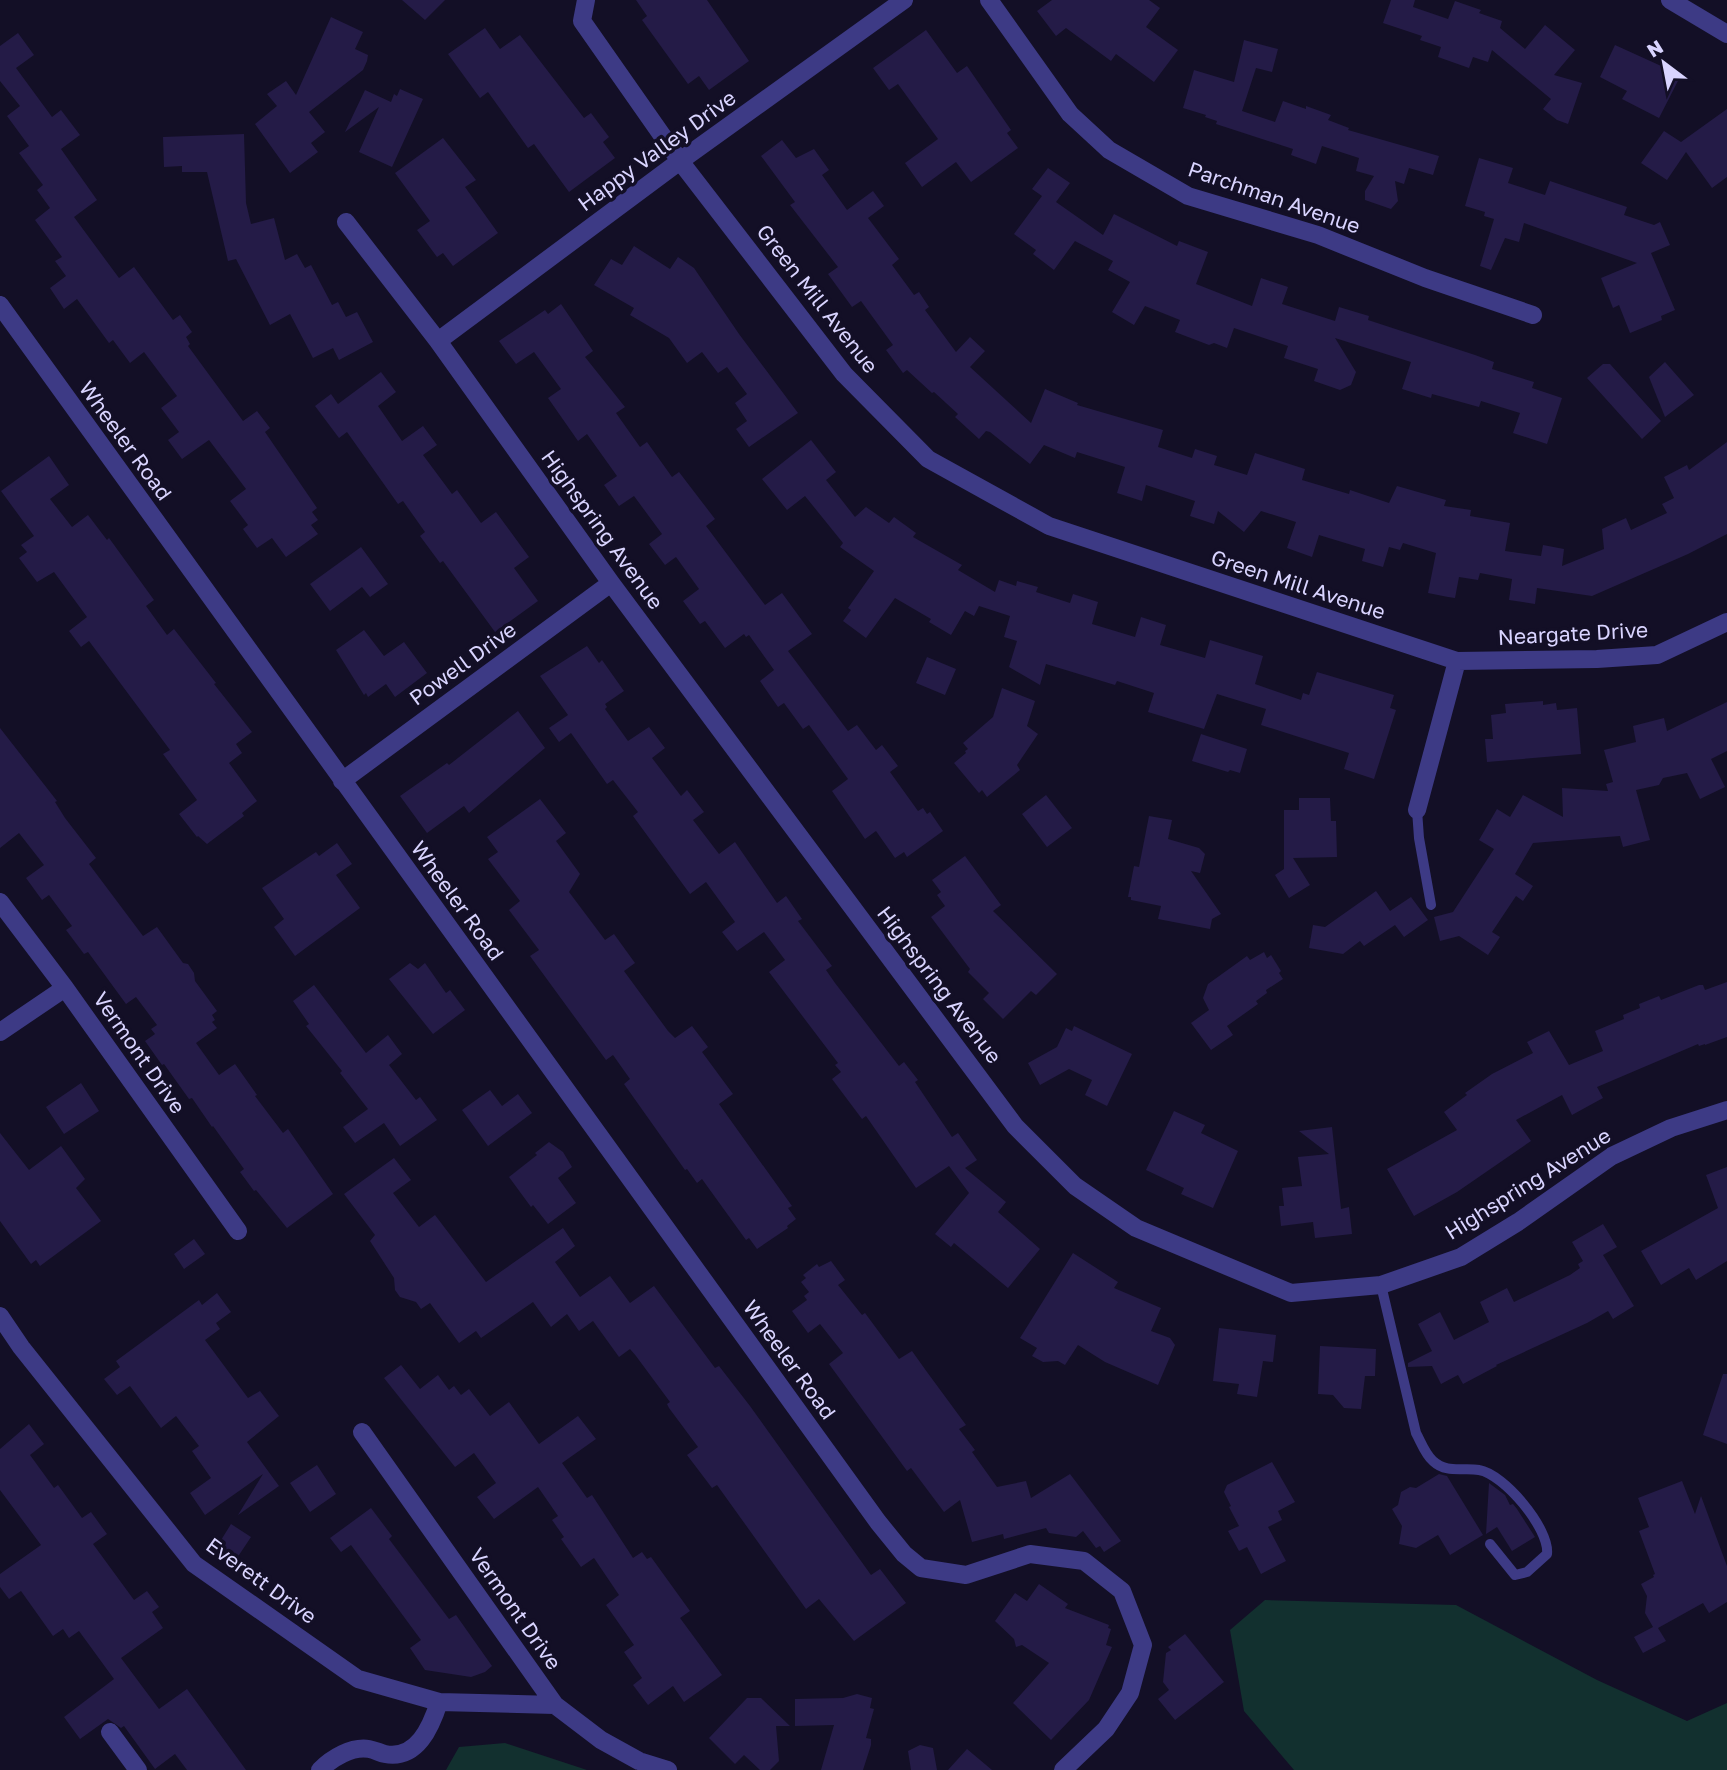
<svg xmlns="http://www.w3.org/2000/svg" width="1727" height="1770" viewBox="0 0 1727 1770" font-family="'Golos Text',sans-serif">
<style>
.green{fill:#12302f}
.building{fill:#241b47}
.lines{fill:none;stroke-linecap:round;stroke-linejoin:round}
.service{stroke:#3d3a85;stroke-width:10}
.minor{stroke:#3d3a85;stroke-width:18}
.labels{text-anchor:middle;stroke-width:7;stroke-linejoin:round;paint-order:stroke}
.street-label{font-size:21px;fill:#d9d4ff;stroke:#130f26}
</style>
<rect width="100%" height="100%" fill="#130f26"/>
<path class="green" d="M1265,1600L1456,1605L1597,1680L1687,1721L1727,1703V1770H1294L1244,1711L1230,1630Z
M505,1743L587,1770H446L459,1747Z"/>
<path class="building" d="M402,0H445L425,20Z
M636,0H707L749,61L709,90L699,76L688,84L642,20L647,16Z
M1052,0H1149L1160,8L1146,27L1178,50L1154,82L1116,54L1111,61L1066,28L1056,36L1037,11Z
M1391,0H1415L1413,7L1448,19L1455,1L1481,10L1479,13L1502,21L1500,28L1525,49L1545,25L1575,50L1554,75L1582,83L1568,124L1557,120L1543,109L1551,99L1492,50L1488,62L1473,57L1469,68L1438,57L1441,47L1420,40L1422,36L1383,23Z
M331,17L363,32L355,49L368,55L367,61L363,70L309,112L325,132L311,143L318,152L290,173L255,124L277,106L267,94L286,81L296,95Z
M485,28L500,49L520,35L584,118L591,113L609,137L603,142L615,158L569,192L534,144L528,148L488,92L480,98L448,54Z
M926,30L957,73L967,66L1011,130L1007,133L1018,148L971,182L956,162L922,187L905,163L938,139L898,84L889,90L873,68Z
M18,33L34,55L16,68L52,117L61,110L80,135L61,149L97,200L74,217L119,278L134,267L173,320L180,315L192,332L186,337L190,344L188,346L243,421L257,411L270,428L265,432L317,508L312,512L318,520L311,525L318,534L286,557L272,538L257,548L243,529L248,525L230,501L246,489L209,440L182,459L168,440L179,432L161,408L177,396L144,352L130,363L113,340L109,343L77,299L64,309L50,288L66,276L55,261L62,257L35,220L50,208L37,190L43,185L19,153L29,146L7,116L20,106L0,81V46Z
M1244,40L1278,49L1272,72L1256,68L1242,111L1275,122L1283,101L1306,109V106L1331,115L1328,120L1349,128L1348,130L1439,156L1433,175L1409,168L1404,184L1395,181L1398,201L1391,209L1365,200V191L1374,176L1356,171L1359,158L1322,146L1316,164L1291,155L1293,149L1216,124L1217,121L1205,117L1206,115L1183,108L1194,70L1234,82Z
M1615,45L1681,75L1659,118L1622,99L1627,91L1600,77Z
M400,89L423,99L392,167L359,152L379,107L345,132L365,90L391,102L394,94L397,96Z
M1727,109V177L1712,188L1686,152L1667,180L1641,163L1664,131L1681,142Z
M244,134L246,203L251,224L274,218L285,260L297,254L305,268L311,265L332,305L338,302L346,317L357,312L373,342L339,360L333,348L313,358L290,314L270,325L236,259L228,261L207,172H182V166L164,167L163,137Z
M443,138L476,180L465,187L498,233L453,266L443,253L437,257L417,230L430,221L395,173Z
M782,140L796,158L814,149L829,170L822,175L847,210L873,191L884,206L868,218L899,259L892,265L914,295L919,292L929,307L925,310L956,352L970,337L985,351L970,367L1031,423L1045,389L1078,403L1077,405L1163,430L1158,447L1192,458L1195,449L1217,456L1214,465L1247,475L1255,453L1305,469L1302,480L1349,494L1350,490L1389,503L1397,486L1446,500L1444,506L1471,510L1470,516L1510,523L1505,551L1541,556L1543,545L1564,549L1562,566L1604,549L1602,529L1626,518L1631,530L1667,513L1662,504L1674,498L1664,477L1687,465L1689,470L1727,442V534L1688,554L1592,596L1537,588L1535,604L1509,600L1512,579L1480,573L1478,580L1459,577L1455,598L1448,597L1428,593L1436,553L1403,543L1400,550L1389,547L1383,567L1362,561L1365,549L1319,535L1312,557L1287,548L1296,522L1261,511L1244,532L1218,511L1214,524L1190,516L1195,501L1146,485L1142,501L1117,493L1125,467L1077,452L1075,458L1044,445L1030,464L990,432L986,431L979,439L955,417L958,414L934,392L932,393L907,370L903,373L886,350L893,345L861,301L852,307L828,274L838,267L790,205L795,202L761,156Z
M1479,158L1513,168L1508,183L1545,195L1550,181L1627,207L1624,215L1654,225L1660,222L1670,245L1651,253L1675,310L1661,316L1662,320L1630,333L1619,305L1613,308L1601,278L1637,263L1524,223L1519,242L1505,238L1491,270L1480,266L1494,219L1484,216L1485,212L1465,206Z
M1048,168L1070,183L1056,202L1103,235L1114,214L1177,246L1179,241L1208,252L1196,284L1252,306L1261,278L1288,287L1282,304L1335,321L1339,307L1369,316L1368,320L1475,355L1494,362L1492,369L1534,382L1532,388L1562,398L1547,444L1513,433L1520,413L1481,401L1479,407L1432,394L1431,398L1402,389L1411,362L1335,338L1356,372L1351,385L1340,390L1314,381L1318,369L1284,358L1288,346L1234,328L1227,348L1214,343L1209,345L1175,332L1180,320L1145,306L1134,325L1112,312L1130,282L1108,270L1113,261L1075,241L1054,270L1033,254L1036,250L1014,234L1042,196L1032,189Z
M634,246L670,269L678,257L694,268L739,334L798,413L749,447L736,429L747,421L735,403L747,394L727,367L718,373L702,352L687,363L669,338L630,315L634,308L594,285L611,259L622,265Z
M561,304L593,351L585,357L625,407L616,413L640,447L647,442L672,477L679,472L715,519L706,526L765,605L782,593L812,634L788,651L848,731L857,725L876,750L882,745L898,766L890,772L918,811L923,808L927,814L930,812L943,831L907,857L904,852L895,858L876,831L865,839L832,791L848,779L809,725L803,729L784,703L778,707L760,681L774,670L749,635L746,637L744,634L725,648L705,621L700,624L683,601L699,589L676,557L665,565L649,544L662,534L634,496L619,506L604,485L617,476L587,434L578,441L548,398L561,389L534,352L516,364L499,341L545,310L548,314Z
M1665,362L1694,395L1665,417L1649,377Z
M1603,364H1610L1661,421L1642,439L1587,378Z
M381,372L396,392L378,406L402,441L423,426L437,445L423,455L452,494L457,490L481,523L496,512L529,557L514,568L538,601L495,632L443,561L440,563L420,536L425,532L403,501L398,504L347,432L339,438L315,406L331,394L338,404Z
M811,440L836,472L826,480L855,517L866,507L889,523L894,517L916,533L913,537L962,565L958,570L995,592L999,580L1016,586L1017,581L1038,587L1036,592L1070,603L1073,594L1098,602L1092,624L1135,637L1141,617L1166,625L1160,645L1205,658L1210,640L1263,656L1255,684L1301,700L1303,693L1309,695L1317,672L1394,695L1390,708L1396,710L1374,779L1344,769L1349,753L1261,725L1266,709L1217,694L1204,729L1148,712L1154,693L1117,681L1115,685L1046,664L1040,685L1009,667L1017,641L1004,637L1010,616L979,606L974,616L965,611L951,635L929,622L931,619L895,598L866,638L843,621L851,610L848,608L874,571L840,547L843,543L805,496L787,510L762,479Z
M49,456L69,485L50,499L72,527L88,515L107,540L109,538L154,600L146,606L167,635L174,629L216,683L214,684L252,732L236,744L242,753L229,763L257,801L242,813L244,816L207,844L198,836L197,837L179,814L197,800L163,754L170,750L89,641L81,647L69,631L87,617L54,572L37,582L19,558L27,552L21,545L34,536L1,491Z
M361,547L388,584L370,597L362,587L330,611L310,584Z
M364,630L384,656L404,642L427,673L395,697L386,684L368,697L366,693L364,695L336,650Z
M587,646L599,663L602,660L624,691L605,704L607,707L605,709L628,741L649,727L665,748L652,758L681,796L687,790L704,812L693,820L719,854L735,842L777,903L786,896L802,919L798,921L832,966L826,970L835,983L899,1066L904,1062L918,1080L915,1082L952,1137L958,1133L977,1160L965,1168L1006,1202L998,1212L1040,1249L1008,1288L954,1243L951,1247L935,1234L969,1193L949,1166L916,1188L866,1116L862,1119L832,1079L841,1072L835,1065L838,1063L769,972L785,960L764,932L737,951L722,932L735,922L706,882L690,894L633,816L638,812L613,780L607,784L571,733L559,742L549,728L568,715L540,676Z
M927,657L956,669L945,695L916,683Z
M1002,688L1035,701L1027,726L1038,734L1017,765L1020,770L987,797L982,790L979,793L954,763L966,753L965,751L968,749L963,743L993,717Z
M1543,701V705L1556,703L1557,710L1577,708L1581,754L1487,762L1485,739H1493L1491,715L1506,713L1505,704Z
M1727,702V751L1711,759L1725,787L1700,799L1687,773L1663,778L1659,785L1636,790L1650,840L1623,847L1620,836L1533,843L1515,874L1533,886L1523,901L1516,896L1492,932L1500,937L1488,955L1459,936L1440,941L1434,917L1453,912L1494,849L1479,840L1497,809L1510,817L1523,795L1563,817L1562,788L1608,791L1606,784L1613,782L1604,750L1636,742L1633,726L1664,718L1667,731Z
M518,711L545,748L469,813L464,806L427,833L400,796L447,763L449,765Z
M0,728L57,801L55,802L65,818L96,858L89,864L143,936L157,927L183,963L188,964L194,973L195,981L217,1011L212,1015L215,1020L212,1022L217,1028L196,1043L219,1075L235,1064L257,1095L255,1096L283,1133L288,1129L333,1194L287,1228L256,1190L254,1191L240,1172L244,1169L213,1126L212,1127L192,1098L189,1099L164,1064L162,1065L145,1041L155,1034L151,1029L157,1025L136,997L126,1004L88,952L84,954L66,930L72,926L49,895L42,900L26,878L44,865L19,833L0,848Z
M1201,734L1247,749L1240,773L1230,770L1228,772L1192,761Z
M1046,795L1072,828L1047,847L1022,814Z
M1299,798H1330L1331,821H1336L1337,857L1293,858L1310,885L1289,898L1275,875L1284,869V810H1299Z
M540,799L566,833L556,841L580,874L569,892L605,940L614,934L635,963L624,971L668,1031L675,1038L692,1026L708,1047L702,1052L733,1094L719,1104L792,1206L788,1208L796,1219L787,1226L788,1228L757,1249L749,1238L746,1240L702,1179L697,1183L687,1169L685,1170L624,1084L630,1079L613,1055L606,1060L530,956L539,950L509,910L520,901L488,859L498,852L487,837Z
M1149,816L1172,820L1168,839L1199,848L1205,854L1200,873L1191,871L1221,914L1212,919L1210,929L1158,919L1161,906L1131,900V897H1128L1134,866L1139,867Z
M337,843L352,864L336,875L360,908L295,956L274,927L284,919L262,888L316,852L319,856Z
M965,856L1001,905L993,911L1057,974L1036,995L1031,991L1003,1019L983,999L989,993L968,972L970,969L931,917L945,906L937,895L941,892L932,880Z
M1376,891L1390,911L1411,897L1428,920L1404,937L1395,925L1364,946L1360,941L1343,954L1309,948L1313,925L1325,927Z
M1264,952L1267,958L1271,955L1281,971L1279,973L1283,979L1266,990L1267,993L1256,1001L1258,1004L1227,1026L1233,1035L1211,1050L1191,1023L1209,1010L1203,998L1208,984L1247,956L1250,960Z
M410,963L418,969L425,963L446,993L450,990L465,1010L433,1034L389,979Z
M1727,982V1037L1705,1045V1044L1699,1046L1698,1044L1597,1087L1603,1098L1572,1115L1562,1095L1516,1120L1531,1141L1457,1192L1414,1216L1387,1169L1457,1130L1444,1112L1467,1095L1465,1093L1492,1074L1533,1053L1527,1042L1549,1031L1569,1065L1603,1051L1595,1031L1624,1019L1623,1015L1640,1008L1639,1004L1659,996L1661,1000L1699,985H1703L1705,990Z
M314,985L366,1053L388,1035L402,1054L389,1065L416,1100L420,1097L437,1120L400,1146L384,1123L355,1143L343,1127L368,1109L340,1073L342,1071L306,1026L309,1024L293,1001Z
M1074,1026L1132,1054L1107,1106L1085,1095L1092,1080L1069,1069L1040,1085L1028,1063L1057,1047L1066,1028L1072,1031Z
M81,1083L99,1111L64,1134L46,1107Z
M490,1090L502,1106L518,1094L532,1113L488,1146L462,1110Z
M1174,1111L1205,1125L1201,1133L1238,1151L1213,1208L1181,1194L1184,1188L1146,1170Z
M1332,1127L1341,1209L1349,1207L1352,1234L1315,1238L1313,1222L1281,1226L1279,1206H1284L1282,1188L1302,1186L1298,1157L1329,1154L1299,1131Z
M0,1133L29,1170L61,1146L85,1179L76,1188L101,1221L40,1266L36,1260L31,1264L0,1221Z
M549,1142L563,1152L572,1167L558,1178L576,1203L548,1224L533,1205L531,1207L509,1177L537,1155L535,1153Z
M394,1158L411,1180L393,1193L419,1227L435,1215L486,1282L563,1228L575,1246L555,1262L580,1297L610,1276L630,1303L654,1286L715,1368L719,1366L750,1406L871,1575L880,1569L906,1603L854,1641L819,1599L806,1609L717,1485L712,1488L687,1455L698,1447L669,1408L667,1404L670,1402L636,1356L630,1349L619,1357L593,1321L579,1331L567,1314L551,1327L533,1302L481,1338L476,1331L459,1343L430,1303L421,1309L416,1302L400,1297L395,1290L394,1278L370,1241L375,1235L344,1194Z
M1727,1167V1261L1696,1280L1689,1268L1661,1285L1641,1251L1718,1208L1706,1175Z
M1603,1224L1617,1247L1603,1255L1634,1306L1613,1319L1608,1311L1587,1323L1496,1365L1497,1366L1463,1384L1458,1375L1441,1384L1432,1366L1408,1367V1363L1432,1351L1418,1324L1440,1312L1454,1340L1489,1322L1480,1302L1507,1288L1514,1302L1570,1275L1580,1268L1578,1264L1583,1261L1572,1242Z
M194,1239L205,1254L184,1269L174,1254Z
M1073,1253L1118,1282L1114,1288L1161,1308L1151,1331L1170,1338L1175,1345L1158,1385L1105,1362L1078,1345L1065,1365L1058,1361L1043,1362L1032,1356L1037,1348L1020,1338Z
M831,1261L845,1280L838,1285L862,1315L865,1313L899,1359L912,1351L927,1372L966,1425L959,1429L975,1450L972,1452L997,1487L1026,1481L1031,1498L1070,1474L1121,1541L1104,1552L1100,1546L1096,1548L1083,1531L1076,1537L1049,1533L1046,1528L1004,1539L1003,1534L972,1542L960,1500L944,1512L911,1468L907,1471L829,1364L843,1353L820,1324L808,1333L792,1311L807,1300L804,1296L809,1292L801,1282L806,1278L803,1275L817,1264L819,1267Z
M217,1293L231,1312L216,1323L220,1329L205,1340L248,1398L260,1391L279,1416L247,1442L279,1486L238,1515L263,1474L205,1515L190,1493L211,1478L192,1451L199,1446L176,1416L161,1428L130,1386L117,1395L104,1379L120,1367L116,1361L199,1300L202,1305Z
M1219,1328L1276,1335L1273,1362L1263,1361L1257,1397L1237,1394L1239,1384L1213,1381Z
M1320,1346L1376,1349L1375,1376H1365L1361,1409L1344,1408L1333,1395L1318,1394Z
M401,1365L420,1389L438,1375L449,1390L454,1386L461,1395L469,1389L490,1416L509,1402L539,1444L578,1416L596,1439L562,1463L587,1498L592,1495L633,1558L642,1552L647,1559L651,1557L690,1611L680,1618L722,1675L684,1702L673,1686L648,1705L633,1685L642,1678L624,1652L634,1645L606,1605L619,1595L594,1558L581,1567L561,1539L564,1537L552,1520L558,1516L538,1487L494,1519L477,1497L496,1483L474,1453L455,1467L384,1378Z
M1723,1374H1727V1444L1703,1435Z
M29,1424L44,1444L30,1455L54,1488L58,1485L82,1518L91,1512L107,1534L93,1544L134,1600L147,1591L159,1607L152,1612L163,1628L121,1658L159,1709L187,1689L246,1770H187L175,1754L155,1769L124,1726L121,1728L108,1719L80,1739L64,1717L114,1679L79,1631L69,1638L63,1629L53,1636L21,1591L9,1599L0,1587V1574L41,1545L0,1490V1449Z
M1272,1462L1295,1502L1278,1511L1282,1520L1268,1527L1286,1561L1261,1574L1247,1547L1239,1551L1228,1531L1239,1526L1229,1507L1231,1506L1224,1492L1227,1485Z
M317,1465L336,1494L310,1512L290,1483Z
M1439,1474L1447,1476L1483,1535L1450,1555L1438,1535L1416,1548L1399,1544L1402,1526L1392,1509L1398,1505L1401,1492L1410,1487L1416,1488Z
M1682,1481L1695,1514L1701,1496L1727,1566V1602L1709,1613L1703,1603L1658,1628L1666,1641L1643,1653L1634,1637L1653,1627L1645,1613L1647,1596L1641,1584L1654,1577L1653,1575L1655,1574L1639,1531L1649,1527L1638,1498Z
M1489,1483L1505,1495L1510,1505L1513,1504L1517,1509L1535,1537L1512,1551L1497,1527L1486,1534Z
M371,1508L392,1536L389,1539L449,1619L456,1615L492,1666L485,1672L471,1677L425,1670L410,1648L421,1640L351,1545L341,1552L330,1538Z
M231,1524L251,1537L237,1558L218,1545Z
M1039,1584L1068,1604L1065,1608L1109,1625L1108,1628L1111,1629L1106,1645L1112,1647L1089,1700L1051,1740L1013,1703L1049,1663L1022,1645L1016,1647L1014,1639L995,1621L1015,1593L1027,1601Z
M1185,1634L1224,1682L1175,1720L1158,1699L1169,1690L1163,1682L1166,1653L1171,1650L1168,1647Z
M857,1694L872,1698L870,1708L874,1709L866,1738L871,1739V1745L863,1770H821L834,1725L795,1726V1699L843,1698Z
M747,1698H761L790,1726H776L779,1761L770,1770H760L744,1755L735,1764L709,1738Z
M920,1745L933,1748L937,1770H911L908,1751Z
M967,1749L992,1770H948Z"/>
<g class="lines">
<path class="service" d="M1417,810L1419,838L1431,905
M1381,1285L1416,1433C1421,1442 1425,1454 1433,1461C1447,1474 1463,1467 1479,1470C1504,1474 1550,1529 1547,1554L1527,1572L1515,1575L1490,1544"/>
<path class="minor" d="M586,0L582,21L680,161L844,374L928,459L1049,526L1457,661L1597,659L1657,655L1727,622
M989,0L1070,114L1109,150L1188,196L1318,235L1425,278L1533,315
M1670,0L1727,34
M346,222L438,341L611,583L1015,1126L1075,1186L1136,1228L1291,1293L1381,1285L1461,1257L1518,1222L1612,1156L1671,1128L1727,1110
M0,305L878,1522L904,1554L921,1568L966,1575L1030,1554L1084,1561L1122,1591L1143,1645L1130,1693L1106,1729L1063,1770
M438,341L680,161L904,0
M342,781L611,583
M1417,810L1457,661
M0,902L65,988L238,1231
M0,1032L65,988
M0,1316L21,1347L194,1564L358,1679L439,1702L555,1705
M362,1432L555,1705L601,1740L639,1761L668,1770
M110,1732L138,1770
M320,1770C332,1758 352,1746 369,1749C375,1750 380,1753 385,1754C417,1760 431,1727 439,1702"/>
</g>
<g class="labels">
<g class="street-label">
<text transform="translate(657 151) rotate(-36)" y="7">Happy Valley Drive</text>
<text transform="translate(1274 198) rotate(19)" y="7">Parchman Avenue</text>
<text transform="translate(817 299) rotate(52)" y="7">Green Mill Avenue</text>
<text transform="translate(125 441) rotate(54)" y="7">Wheeler Road</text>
<text transform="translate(602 530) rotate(54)" y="7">Highspring Avenue</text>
<text transform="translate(1298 585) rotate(18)" y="7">Green Mill Avenue</text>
<text transform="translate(1573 634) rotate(-3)" y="7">Neargate Drive</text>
<text transform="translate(463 664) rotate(-36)" y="7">Powell Drive</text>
<text transform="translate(457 901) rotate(54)" y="7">Wheeler Road</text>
<text transform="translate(939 985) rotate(53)" y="7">Highspring Avenue</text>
<text transform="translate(139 1053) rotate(55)" y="7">Vermont Drive</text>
<text transform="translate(1528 1184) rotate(-32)" y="7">Highspring Avenue</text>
<text transform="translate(789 1360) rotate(54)" y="7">Wheeler Road</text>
<text transform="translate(261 1581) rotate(36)" y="7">Everett Drive</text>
<text transform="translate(515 1609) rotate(55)" y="7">Vermont Drive</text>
</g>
</g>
<g transform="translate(1664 63) rotate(328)" stroke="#130f26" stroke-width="5" paint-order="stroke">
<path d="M0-5L12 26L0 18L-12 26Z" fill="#d9d4ff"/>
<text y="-10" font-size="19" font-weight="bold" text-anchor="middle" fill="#d9d4ff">N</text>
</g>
</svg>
